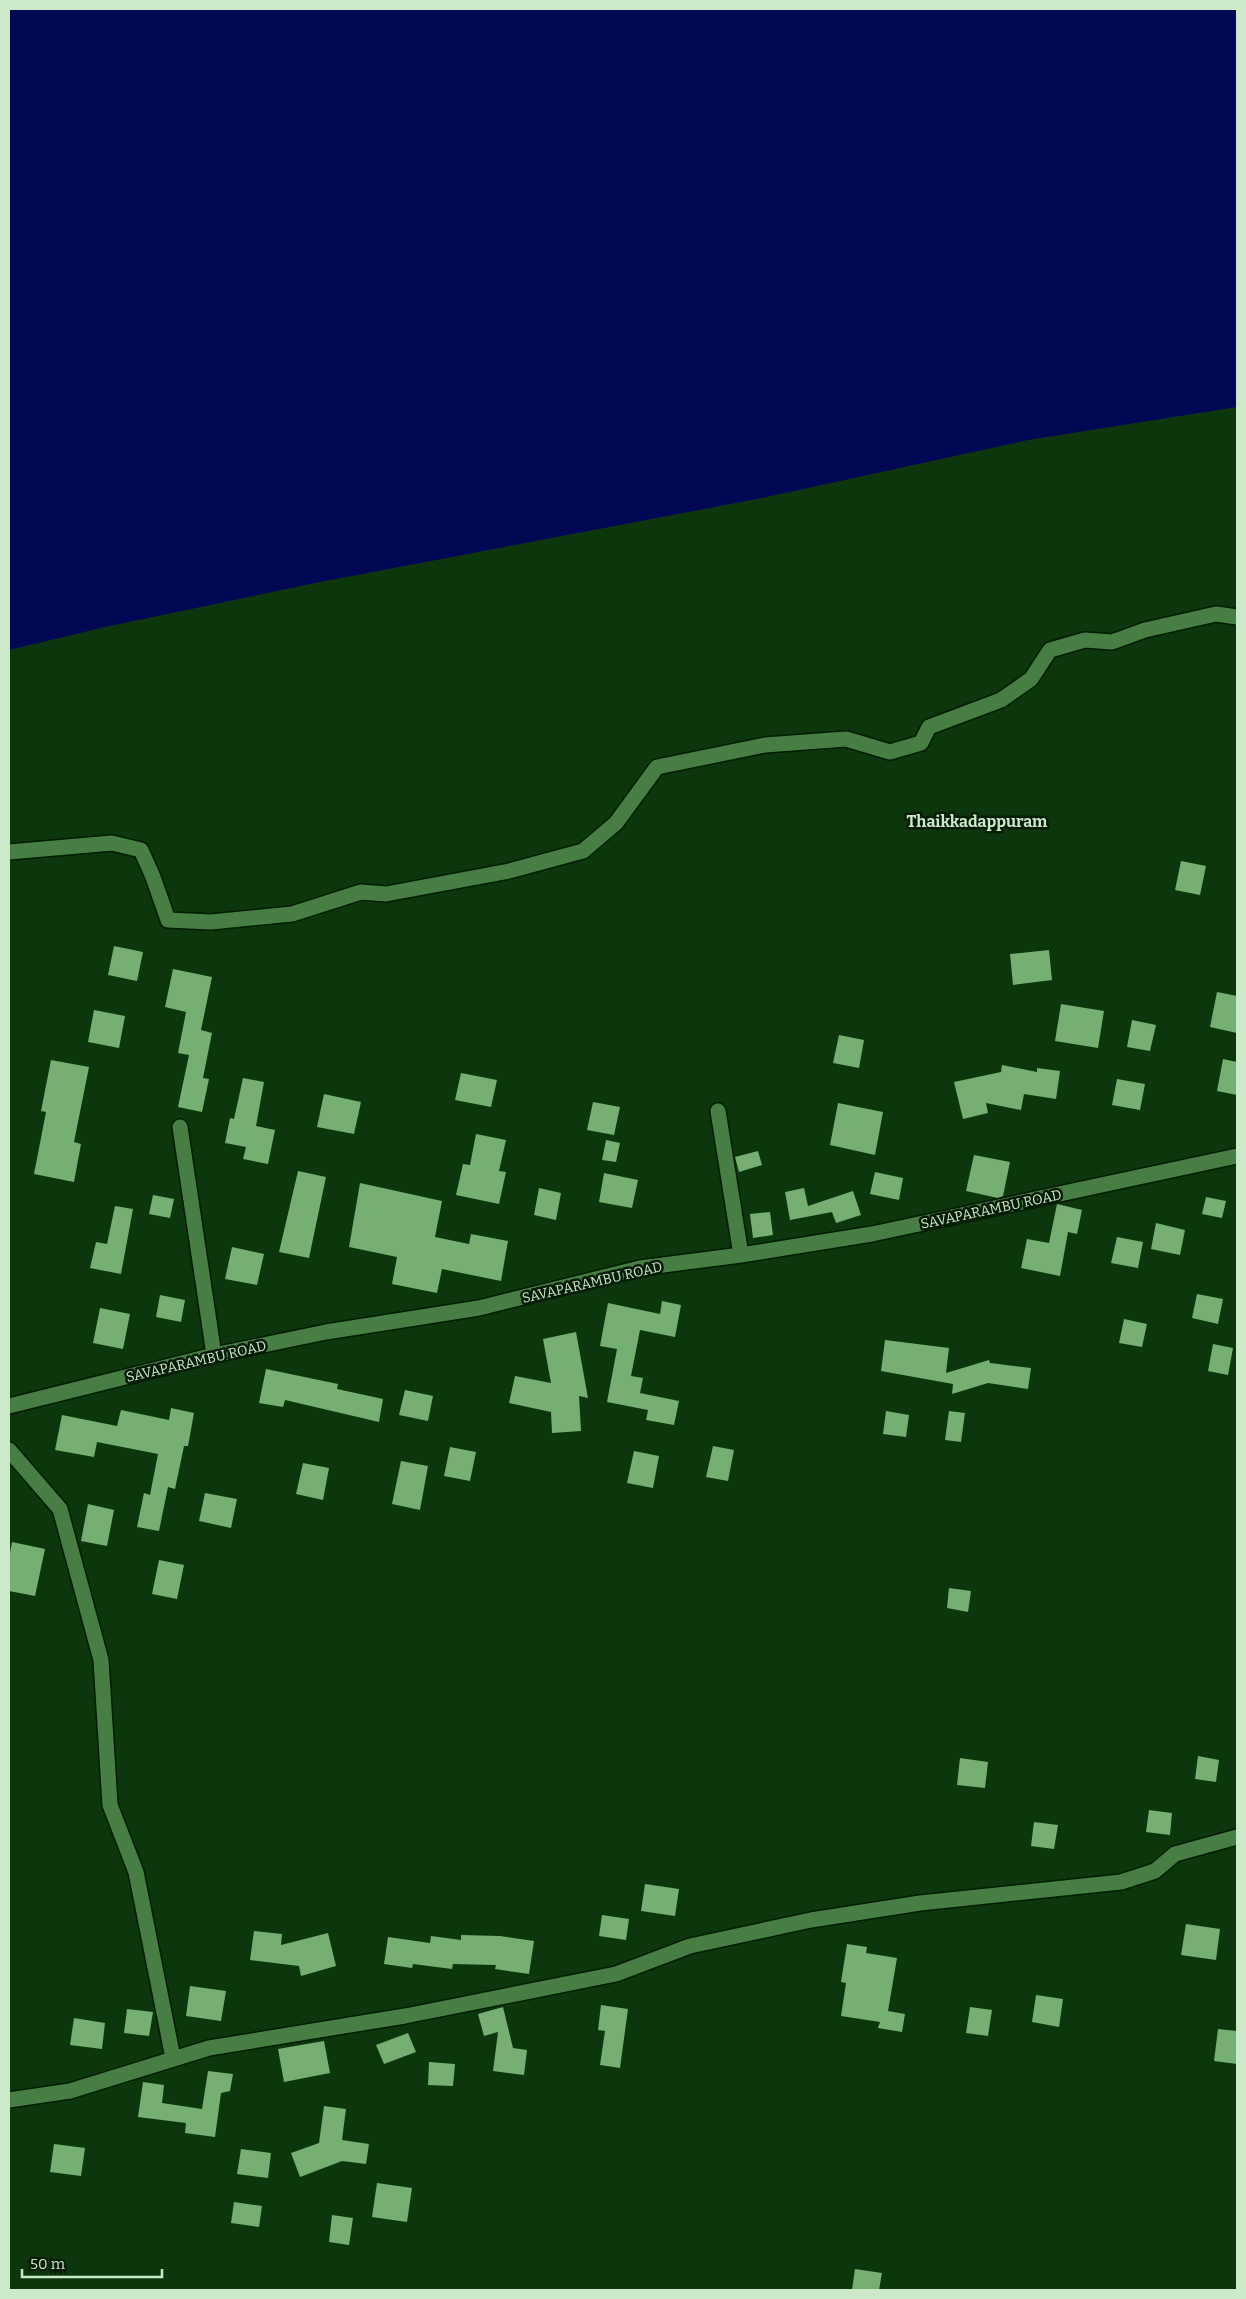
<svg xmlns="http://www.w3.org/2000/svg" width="1246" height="2299" viewBox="0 0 1246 2299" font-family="Bitter,serif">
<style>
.water{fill:#000854}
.building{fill:#75af71}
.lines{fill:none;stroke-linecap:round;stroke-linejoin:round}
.minor-casing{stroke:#011c01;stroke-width:18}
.minor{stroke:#467e43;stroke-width:15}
.labels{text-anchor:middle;stroke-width:5;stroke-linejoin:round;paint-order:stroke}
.street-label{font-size:14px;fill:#cce9c9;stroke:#051b04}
.quarter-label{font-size:16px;font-weight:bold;fill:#cce9c9;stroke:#051b04}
</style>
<rect width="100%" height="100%" fill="#0c370c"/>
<path class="water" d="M9,9H1237V407L1028,440L762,498L320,582L105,627L9,650Z"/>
<path class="building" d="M1181,861L1206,866L1200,895L1175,890Z
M114,946L143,952L137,981L108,975Z
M1049,950L1052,980L1013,985L1010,954Z
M173,969L212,977L201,1030L212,1033L203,1078L209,1079L202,1112L178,1107L189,1055L178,1053L186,1012L165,1007Z
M1217,992L1237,996V1033L1210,1027Z
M1061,1004L1104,1011L1098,1048L1055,1041Z
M94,1010L125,1016L119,1048L88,1042Z
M1132,1020L1156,1025L1150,1051L1127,1047Z
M839,1035L864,1040L859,1068L833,1063Z
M1223,1059L1237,1062V1095L1217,1091Z
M51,1060L89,1067L74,1142L81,1144L74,1182L34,1174L46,1112L41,1111Z
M1002,1065L1037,1072V1068L1060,1071L1056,1099L1024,1094L1021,1110L986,1103L988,1113L963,1119L954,1082L1001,1072Z
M461,1073L497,1080L491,1107L455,1100Z
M243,1078L264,1082L256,1126L275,1130L268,1164L243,1159L246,1147L225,1143L230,1118L234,1119Z
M1117,1079L1145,1084L1140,1110L1112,1105Z
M324,1094L361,1102L354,1134L317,1127Z
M593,1102L620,1107L614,1135L587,1130Z
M838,1103L883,1112L875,1155L830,1145Z
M476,1134L506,1140L499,1171L506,1172L499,1204L456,1195L463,1164L470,1165Z
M606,1140L620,1143L616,1162L602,1160Z
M758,1151L762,1165L739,1172L735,1157Z
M974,1155L1010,1162L1003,1196L998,1198L966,1191Z
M298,1171L326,1177L309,1258L279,1252Z
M875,1172L903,1178L899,1200L870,1194Z
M604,1173L638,1180L632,1208L599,1202Z
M360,1183L442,1201L435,1237L469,1244L471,1234L508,1241L501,1281L442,1269L437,1293L392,1284L397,1257L349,1247Z
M539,1188L561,1193L556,1220L534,1215Z
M804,1188L808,1206L853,1191L861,1215L836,1223L832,1212L790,1220L785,1192Z
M153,1195L174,1199L170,1218L149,1214Z
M1206,1197L1226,1201L1222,1218L1202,1214Z
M1057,1204L1082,1210L1077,1234L1068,1232L1060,1276L1021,1268L1027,1239L1049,1243Z
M115,1206L133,1209L121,1274L90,1268L96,1242L107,1244Z
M770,1212L773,1235L753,1238L750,1214Z
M1156,1223L1185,1230L1180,1255L1151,1249Z
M1117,1237L1143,1242L1138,1268L1111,1263Z
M232,1247L264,1254L257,1285L225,1279Z
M1197,1294L1223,1299L1218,1324L1192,1318Z
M160,1295L185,1300L181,1322L156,1317Z
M662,1301L681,1305L675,1337L640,1330L631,1376L643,1378L640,1393L679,1401L674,1425L646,1420L648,1410L607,1402L617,1349L600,1346L608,1303L660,1314Z
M100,1308L130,1314L123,1349L93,1343Z
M1124,1319L1147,1324L1142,1347L1119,1343Z
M576,1332L588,1398L579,1396L581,1431L552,1433L551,1412L509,1403L515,1376L551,1383L543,1339Z
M885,1340L949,1348L946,1373L989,1360L990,1363L1031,1368L1028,1389L988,1383L952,1394L953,1384L881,1371Z
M1213,1344L1233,1348L1228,1375L1208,1371Z
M266,1369L338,1384L337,1389L383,1399L379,1422L285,1400L283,1407L259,1403Z
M405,1390L433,1396L428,1421L399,1415Z
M171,1408L194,1413L188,1446H184L175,1489L168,1487L159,1531L137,1527L144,1493L150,1495L158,1454L97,1442L94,1457L55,1450L62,1415L117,1426L121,1410L169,1420Z
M886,1411L909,1415L906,1437L883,1434Z
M949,1411L965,1413L961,1442L945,1440Z
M713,1446L734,1450L728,1481L706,1477Z
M450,1447L476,1452L470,1481L444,1476Z
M634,1451L659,1456L653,1488L627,1483Z
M401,1461L428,1466L420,1510L392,1504Z
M303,1463L329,1468L323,1500L296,1494Z
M205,1493L237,1499L231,1528L199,1521Z
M88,1504L114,1510L107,1546L81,1541Z
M12,1542L45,1549L35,1596L9,1591V1558Z
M159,1560L184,1565L177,1599L152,1594Z
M949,1588L971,1591L968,1612L947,1608Z
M1198,1756L1219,1760L1216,1782L1195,1779Z
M960,1758L988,1762L985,1788L957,1785Z
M1149,1810L1172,1813L1170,1835L1146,1832Z
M1034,1822L1058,1825L1054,1849L1031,1846Z
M645,1884L679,1889L675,1916L641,1911Z
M602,1915L629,1919L626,1940L599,1936Z
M1186,1924L1220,1929L1216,1960L1181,1955Z
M254,1931L282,1934L281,1945L328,1933L336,1966L301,1976L299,1966L250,1960Z
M461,1935L500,1936L534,1941L529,1974L495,1969L496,1965L453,1964L452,1969L413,1964L412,1968L384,1964L388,1937L430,1943L431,1936L461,1940Z
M847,1944L867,1947L866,1953L897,1958L888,2011L905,2014L902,2032L878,2028L880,2022L841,2016L846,1983L841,1982Z
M190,1986L226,1991L221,2021L186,2016Z
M1036,1995L1063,1999L1059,2027L1032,2022Z
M601,2005L628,2009L620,2068L600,2065L605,2031L598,2030Z
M503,2007L513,2048L527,2050L524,2075L493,2071L498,2032L484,2036L478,2014Z
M970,2007L992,2010L988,2036L966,2033Z
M127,2009L153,2012L149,2036L124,2033Z
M74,2018L105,2023L102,2049L70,2045Z
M1218,2029L1237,2031V2064L1214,2061Z
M408,2033L416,2052L384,2064L376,2045Z
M324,2041L330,2073L284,2082L278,2049Z
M429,2062L455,2064L453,2086L428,2085Z
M208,2071L233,2074L230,2091L221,2093L215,2137L185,2133L186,2123L138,2117L143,2082L164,2085L162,2103L202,2109Z
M324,2106L346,2109L342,2140L369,2144L366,2164L342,2161L300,2177L291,2153L319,2143Z
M54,2144L85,2148L81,2176L50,2172Z
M241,2149L271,2153L268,2178L237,2174Z
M377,2183L412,2188L407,2222L372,2217Z
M234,2202L262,2206L259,2227L231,2223Z
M332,2215L353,2218L349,2245L329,2242Z
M855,2269L882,2273L879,2290H852Z"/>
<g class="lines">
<g class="minor-casing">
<path id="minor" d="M9,852L112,843L141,850L153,877L168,920L211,922L292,914L361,892L386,894L509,871L583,851L616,823L657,767L765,745L846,739L890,752L921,743L929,727L1001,700L1031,679L1050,650L1085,640L1112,642L1145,630L1216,614L1237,617
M718,1111L741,1255
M180,1127L214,1355
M9,1406L214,1355L326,1332L479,1308L640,1268L741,1255L872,1234L1237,1156
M9,1450L60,1509L101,1660L110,1805L136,1872L173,2058
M9,2100L70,2091L209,2048L405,2016L616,1974L690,1946L811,1920L920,1903L1121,1882L1155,1871L1175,1854L1237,1837"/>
</g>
<use href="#minor" class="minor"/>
</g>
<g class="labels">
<g class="street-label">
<text transform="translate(991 1209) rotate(-12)" y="5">SAVAPARAMBU ROAD</text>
<text transform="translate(592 1282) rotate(-13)" y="5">SAVAPARAMBU ROAD</text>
<text transform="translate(196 1361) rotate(-13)" y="5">SAVAPARAMBU ROAD</text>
</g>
<g class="quarter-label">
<text x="977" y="827">Thaikkadappuram</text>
</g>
</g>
<rect width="1246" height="2299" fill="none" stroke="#cce9c9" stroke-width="20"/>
<path d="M22 2269v8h140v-8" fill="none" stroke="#cce9c9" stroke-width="2.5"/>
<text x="30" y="2269" font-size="15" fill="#cce9c9" stroke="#051b04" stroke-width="4" paint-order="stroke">50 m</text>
</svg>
